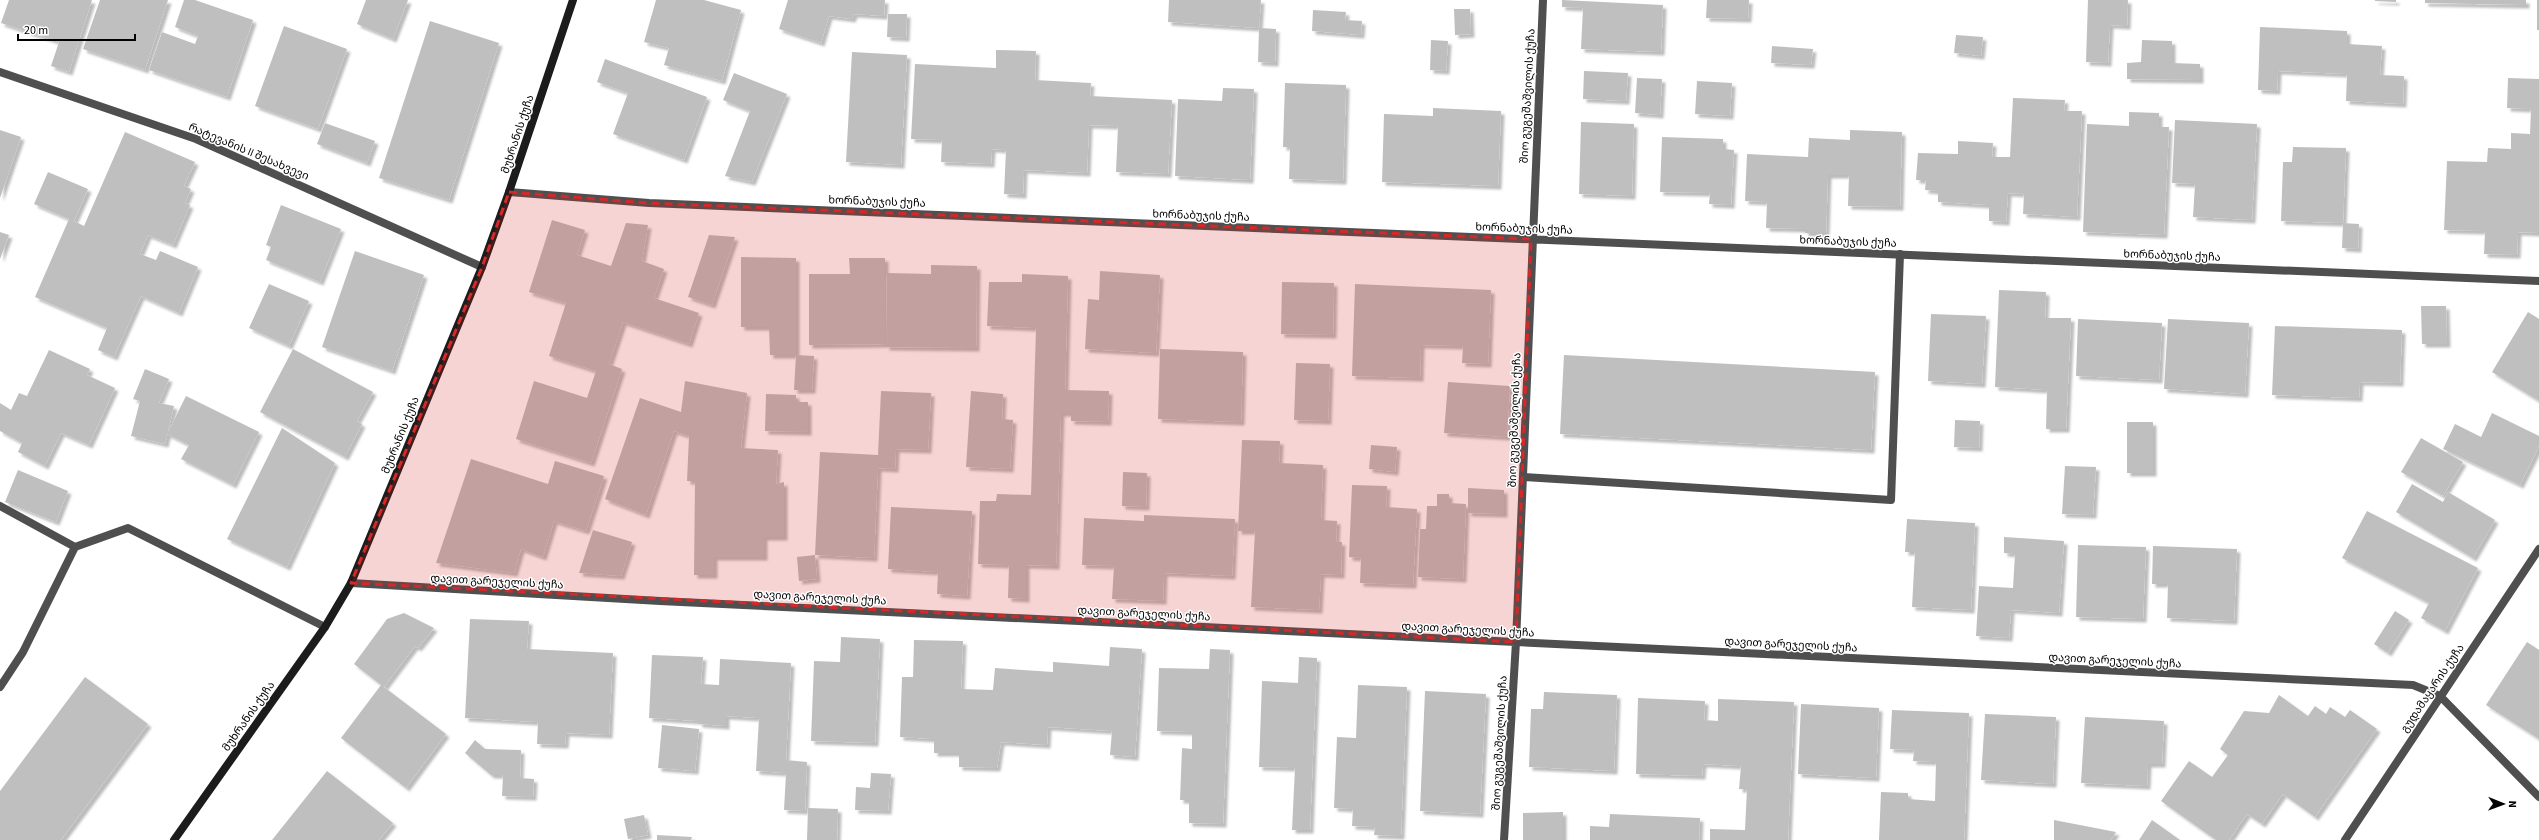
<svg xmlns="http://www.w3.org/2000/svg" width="2539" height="840" viewBox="0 0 2539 840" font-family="'Source Sans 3','Noto Sans Georgian',sans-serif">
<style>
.building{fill:#bfbfbf;filter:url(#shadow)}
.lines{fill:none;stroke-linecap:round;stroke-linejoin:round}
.lane{stroke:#4f4f4f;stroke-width:8}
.street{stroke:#4f4f4f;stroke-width:8}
.secondary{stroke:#1c1c1c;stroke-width:8}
.marked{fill:#d62828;fill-opacity:0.2;stroke:#d62828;stroke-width:3;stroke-dasharray:8 5;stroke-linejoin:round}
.labels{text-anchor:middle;stroke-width:3;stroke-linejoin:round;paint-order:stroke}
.street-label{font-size:11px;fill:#000;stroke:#fff}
</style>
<defs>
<filter id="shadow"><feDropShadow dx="3.5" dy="3.5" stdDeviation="1" flood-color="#0004"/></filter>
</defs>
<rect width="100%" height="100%" fill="#fff"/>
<path class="building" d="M9,0H92L69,72L51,66L59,42L1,23Z
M100,0H168L145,70L83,49Z
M184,0H195L253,20L227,97L149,70L162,32L195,44L198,36L175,27Z
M366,0H408L393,39L357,24Z
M656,0H704L741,10L722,81L664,65L669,48L644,42Z
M788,0H885L884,16L854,14L852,19L829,16L821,43L779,29Z
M1169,0H1261L1259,28L1168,22Z
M1562,0L1663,5L1661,52L1581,49L1583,8L1562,7Z
M1707,0H1749L1748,19L1706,18Z
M2088,0H2128L2127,26L2110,25L2108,63L2086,62Z
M2375,0H2396V2L2375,1Z
M2425,0H2526V5L2425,3Z
M2537,0H2539V30H2537Z
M1454,9H1470L1471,34L1455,35Z
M1313,10L1346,12L1345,20L1362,21L1361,35L1312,31Z
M888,14H907L906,38L887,37Z
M430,21L499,43L449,200L379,178Z
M284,26L347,49L318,129L255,106Z
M2260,27L2347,31V44L2382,46L2380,75L2404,76L2403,104L2346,101L2347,74L2278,71L2277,91L2258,90Z
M1259,28L1276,29L1275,63L1258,62Z
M1956,35L1983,37L1981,56L1954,53Z
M1431,40L1448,41L1446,71L1430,70Z
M2142,40L2172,41V63L2200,64V80L2127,79V63L2141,62Z
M1772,46L1813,49L1811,65L1771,63Z
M996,50L1036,51L1035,80L1091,83L1090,96L1172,100L1168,174L1116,172L1118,126L1089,125L1087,173L1024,170L1023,195L1004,194L1006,150L992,149L991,164L941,162L942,140L911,139L915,64L996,68Z
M852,52L907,55L901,165L846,162Z
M605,59L707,97L684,160L613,134L628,93L597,82Z
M1584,71L1628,73L1626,101L1583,99Z
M734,73L787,94L752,182L725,176L750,111L723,100Z
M1637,78L1662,79L1660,115L1635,113Z
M2508,78L2539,79V233L2518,232L2517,255L2484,254L2485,231L2444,230L2447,161L2487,162L2488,148L2511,149V133L2530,134L2531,109L2507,108Z
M1697,81L1732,83L1730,116L1695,114Z
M1285,83L1346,85L1343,181L1289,179L1290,147H1283Z
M1223,88L1254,89L1250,180L1175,176L1178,99L1222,101Z
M2013,98L2065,100L2064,111H2082L2077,217L2023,214L2024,194L2008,193L2006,222L1989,221V205L1938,202V191L1925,190L1926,180H1916L1918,153L1958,154V141L1993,143L1992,157H2010Z
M1433,108L1501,111L1498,186L1382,182L1384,114L1433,116Z
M2129,112L2159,113V127H2169L2164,235L2083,232L2087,124L2129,126Z
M2175,120L2257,124L2252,220L2193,217L2195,184L2172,183Z
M1581,122L1634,124L1632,196L1579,194Z
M325,123L375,141L367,163L317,144Z
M0,130L21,137L0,198Z
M1850,130L1902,132L1900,207L1848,206L1849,175H1828L1826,233H1805V229L1766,228L1767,202L1745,201L1747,154L1808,157L1809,138L1850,140Z
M125,132L195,162L184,186L191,189L185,203L190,205L173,245L148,235L140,254L156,260L160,251L198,267L179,313L141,296L114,357L98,350L107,328L35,297L69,219L34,204L48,172L88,189L74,221L84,226Z
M1662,137L1723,139V149L1734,150L1731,205L1709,204L1710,193L1660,192Z
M2293,147L2346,148L2343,223L2281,221L2283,162H2292Z
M281,205L341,229L320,282L266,260L271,247L266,245Z
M552,220L585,230L577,255L611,266L626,223L648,225L642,261L664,269L654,298L699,313L689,344L623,322L609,364L622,369L591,463L516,439L534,381L587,398L596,371L549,356L566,303L529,292Z
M2343,223L2359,224L2358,249L2342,248Z
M0,232L9,235L0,259Z
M709,235L735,237L712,305L688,297Z
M355,251L424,275L392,371L322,347Z
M741,257L796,258V355H770L769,327H741Z
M849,258H885V344L809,345V274H850Z
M931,265L977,266L976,348L886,347L887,273L931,274Z
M1100,271L1160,275L1156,353L1085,349L1088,299L1099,300Z
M1022,274L1068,276L1065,390L1109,391L1108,422L1071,421V413H1061L1056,566L1026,565V599L1008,598L1009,565L978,564L980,501H996L997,494L1031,495L1036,328L987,326L989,282H1022Z
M1282,282L1334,283L1333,335L1281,334Z
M269,284L309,301L289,346L249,328Z
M1355,284L1491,290L1488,364L1462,363L1463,346L1421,345L1420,378L1352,376Z
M1999,290L2046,292L2045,318H2071L2066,429H2046L2047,390L1995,387Z
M2421,306H2446L2447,344H2422Z
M2528,312L2539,319V401L2492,372Z
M1931,314L1986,316L1982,384L1928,381Z
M2078,319L2162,323L2159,380L2076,376Z
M2168,319L2249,323L2245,394L2164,389Z
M2275,326L2402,330L2400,383L2360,382L2359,398L2272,395Z
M293,349L373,392L357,421L362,424L345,457L260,412Z
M1160,349L1243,352L1241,422L1158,419Z
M49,350L90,369L87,375L115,388L89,445L61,433L45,466L18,452L22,443L0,431V403L11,410L19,393L27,396Z
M796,355L814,356L812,390H794Z
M1564,355L1875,372L1871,450L1560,434Z
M1296,363L1330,364L1328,421L1294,420Z
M145,369L169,379L159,403L174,406L165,444L131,436L140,401L133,399Z
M685,381L747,393L741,448L778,450L776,484L784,482V537H764V557H714V575H694L695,481H687L689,436L674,431L646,515L605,499L640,398L681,412Z
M1448,382L1510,386L1507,437L1444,433Z
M881,391L931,393L928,450L896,449L895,469L878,468L874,558L815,555L820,452L878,455Z
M971,391L1003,394L1002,419L1013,420L1010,469L966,467Z
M766,394L796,395V402H808V432L765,431Z
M186,396L259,432L233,485L181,459L189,445L167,434Z
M2492,413L2539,436V446L2520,485L2443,449L2455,424L2481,437Z
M1955,420L1980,421L1979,448L1954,447Z
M2127,422H2153V473H2127Z
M282,428L335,463L287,567L227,539Z
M2421,438L2463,462L2443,496L2401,472Z
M1242,440L1280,441L1279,463L1323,465L1321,520L1337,521L1336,542H1342L1341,575L1321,574L1319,610L1251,607L1255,531H1238Z
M1371,445L1397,447L1395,472L1369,469Z
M471,459L548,484L555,461L604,476L586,531L554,521L543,557L521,549L514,573L436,563Z
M2065,466L2096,467L2093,515L2062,514Z
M18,470L68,491L56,522L5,502Z
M1123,472L1147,473L1146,507L1122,506Z
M2412,484L2443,502L2448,492L2495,520L2473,558L2396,512Z
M1352,485L1387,486L1386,507L1417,509L1413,585L1360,583L1361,558L1349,557Z
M1468,488L1504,490V514L1468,513Z
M1437,494H1449V503L1466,504L1463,579L1418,577L1420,529H1426L1427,506H1437Z
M891,507L972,511L967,596L937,594L938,572L888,569Z
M2367,511L2478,568L2445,631L2421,618L2429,603L2342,558Z
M1144,515L1235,519L1232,576L1164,573L1163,601L1112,599L1114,566L1082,565L1084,518L1144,521Z
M1907,519L1975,523L1971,610L1912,607L1915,552H1905Z
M593,530L632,542L621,576L579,573Z
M2004,537L2064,541L2059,613L2011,610L2009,638L1976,636L1979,586L2013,588L2015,554L2004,553Z
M2078,545L2146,547L2143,619L2076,617Z
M2153,546L2237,549L2234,621L2167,618L2168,584H2152Z
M815,555L817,579L799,581L797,557Z
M2395,611L2409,620L2388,653L2374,644Z
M404,613L434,628L418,648L415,646L384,687L446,734L406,788L341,738L381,685L354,664L387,619Z
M470,619L529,621L527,649L613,653L609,735L566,733L565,745L537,744L538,722L465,718Z
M841,637L880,639L875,743L811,741L814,661L840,662Z
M914,640L963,641L961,689L993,690L995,668L1053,672V662L1109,666L1110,647L1142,649L1135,757L1110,755L1112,731L1048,727L1047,745L1001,742L997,768L959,767V753H934V739L900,737L902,677H913Z
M2527,642L2539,650V739L2486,705Z
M1210,649L1230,650L1223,824L1189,823V800H1180L1182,748L1192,749V732L1157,731L1159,668L1209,669Z
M652,655L703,657L701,684L719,685L720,659L791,663L786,760L807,762L805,811L784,810L786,773L756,771L759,718L726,716V726L699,724V721L649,718Z
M1299,657L1317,658L1310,830H1292L1295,768L1259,767L1262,681L1298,683Z
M85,677L148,724L61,840H0V791Z
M1358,685L1407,687L1401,836L1374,835L1375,827L1352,826L1353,809L1334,808L1337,737L1356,738Z
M1425,691L1486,694L1480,814L1420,811Z
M1544,692L1617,695L1614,771L1529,767L1531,709H1543Z
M2279,695L2308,716L2315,706L2326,714L2330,707L2345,717L2350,710L2377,729L2315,817L2283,794L2262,824L2247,814L2229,840H2216L2161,801L2189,761L2212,777L2228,755L2220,749L2244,711L2269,713Z
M1638,698L1705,701L1704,720L1718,721V699L1794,702L1788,840H1710V829L1745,830L1747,789H1739L1741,766L1703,764L1702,776L1636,774Z
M1801,704L1879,708L1876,778L1798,774Z
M1892,710L1969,713L1964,840H1879L1881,792L1908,793V799L1935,801L1936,762L1913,761L1914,750L1890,749Z
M1985,714L2056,717L2053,784L1981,780Z
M2085,717L2164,721L2162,764H2148L2147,786L2081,783Z
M662,725L699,729L695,771L658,768Z
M475,740L485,749L521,750L520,778L534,779L533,797L502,796L503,775H491L465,753Z
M327,771L393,823L379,840H272Z
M871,773L891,774L888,811L855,810L856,787L870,788Z
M808,808L838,809L837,840H807Z
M1563,812V840H1523V813Z
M1610,814L1700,818L1699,840H1590V826L1609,827Z
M644,815L648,835L628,839L624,819Z
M2054,820L2116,832L2111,840H2054Z
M2152,820L2180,840H2139Z
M657,835L692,837L691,840H657Z"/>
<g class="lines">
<path class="lane" d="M1523,477L1891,500L1900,254
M0,506L75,547
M0,687L23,652L75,547L128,528L325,627"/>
<path class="street" d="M0,72L196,139L482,267
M509,192L649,203L2539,281
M351,583L660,601L2413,685L2440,696L2539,797
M1504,840L1516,642L1543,0
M2345,840L2539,549"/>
<path class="secondary" d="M174,840L325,627L351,583L482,267L509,192L573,0"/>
</g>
<path class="marked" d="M509,192L649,203L1531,239L1516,642L351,583L482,267Z"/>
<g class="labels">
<g class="street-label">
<text transform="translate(1527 96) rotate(-87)" y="4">შიო გუგეშაშვილის ქუჩა</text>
<text transform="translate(517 134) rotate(-72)" y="4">მუხრანის ქუჩა</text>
<text transform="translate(249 151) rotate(23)" y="4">რატევანის II შესახვევი</text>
<text transform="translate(877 201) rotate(2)" y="4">ხორნაბუჯის ქუჩა</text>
<text transform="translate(1201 215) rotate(2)" y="4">ხორნაბუჯის ქუჩა</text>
<text transform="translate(1524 228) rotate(2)" y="4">ხორნაბუჯის ქუჩა</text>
<text transform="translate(1848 241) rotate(2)" y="4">ხორნაბუჯის ქუჩა</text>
<text transform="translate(2172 255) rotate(2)" y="4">ხორნაბუჯის ქუჩა</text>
<text transform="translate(1514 420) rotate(-88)" y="4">შიო გუგეშაშვილის ქუჩა</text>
<text transform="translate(400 435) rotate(-68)" y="4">მუხრანის ქუჩა</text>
<text transform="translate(497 581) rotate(3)" y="4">დავით გარეჯელის ქუჩა</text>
<text transform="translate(820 597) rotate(3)" y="4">დავით გარეჯელის ქუჩა</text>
<text transform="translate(1144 613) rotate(3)" y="4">დავით გარეჯელის ქუჩა</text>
<text transform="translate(1468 629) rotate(3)" y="4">დავით გარეჯელის ქუჩა</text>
<text transform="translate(1791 644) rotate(3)" y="4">დავით გარეჯელის ქუჩა</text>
<text transform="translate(2115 660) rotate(3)" y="4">დავით გარეჯელის ქუჩა</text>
<text transform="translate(2432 688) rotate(-56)" y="4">გუდამაყარის ქუჩა</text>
<text transform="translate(248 716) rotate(-55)" y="4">მუხრანის ქუჩა</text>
<text transform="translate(1499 743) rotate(-87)" y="4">შიო გუგეშაშვილის ქუჩა</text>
</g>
</g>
<g transform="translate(2503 804) rotate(91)" stroke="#ffffff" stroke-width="3" paint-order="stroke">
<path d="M0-3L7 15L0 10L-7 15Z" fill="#000000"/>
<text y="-6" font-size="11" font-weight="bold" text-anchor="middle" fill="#000000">N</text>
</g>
<path d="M18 34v6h117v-6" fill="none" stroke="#000000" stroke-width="2"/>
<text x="24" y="34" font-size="12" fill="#000000" stroke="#ffffff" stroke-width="3" paint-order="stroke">20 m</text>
</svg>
